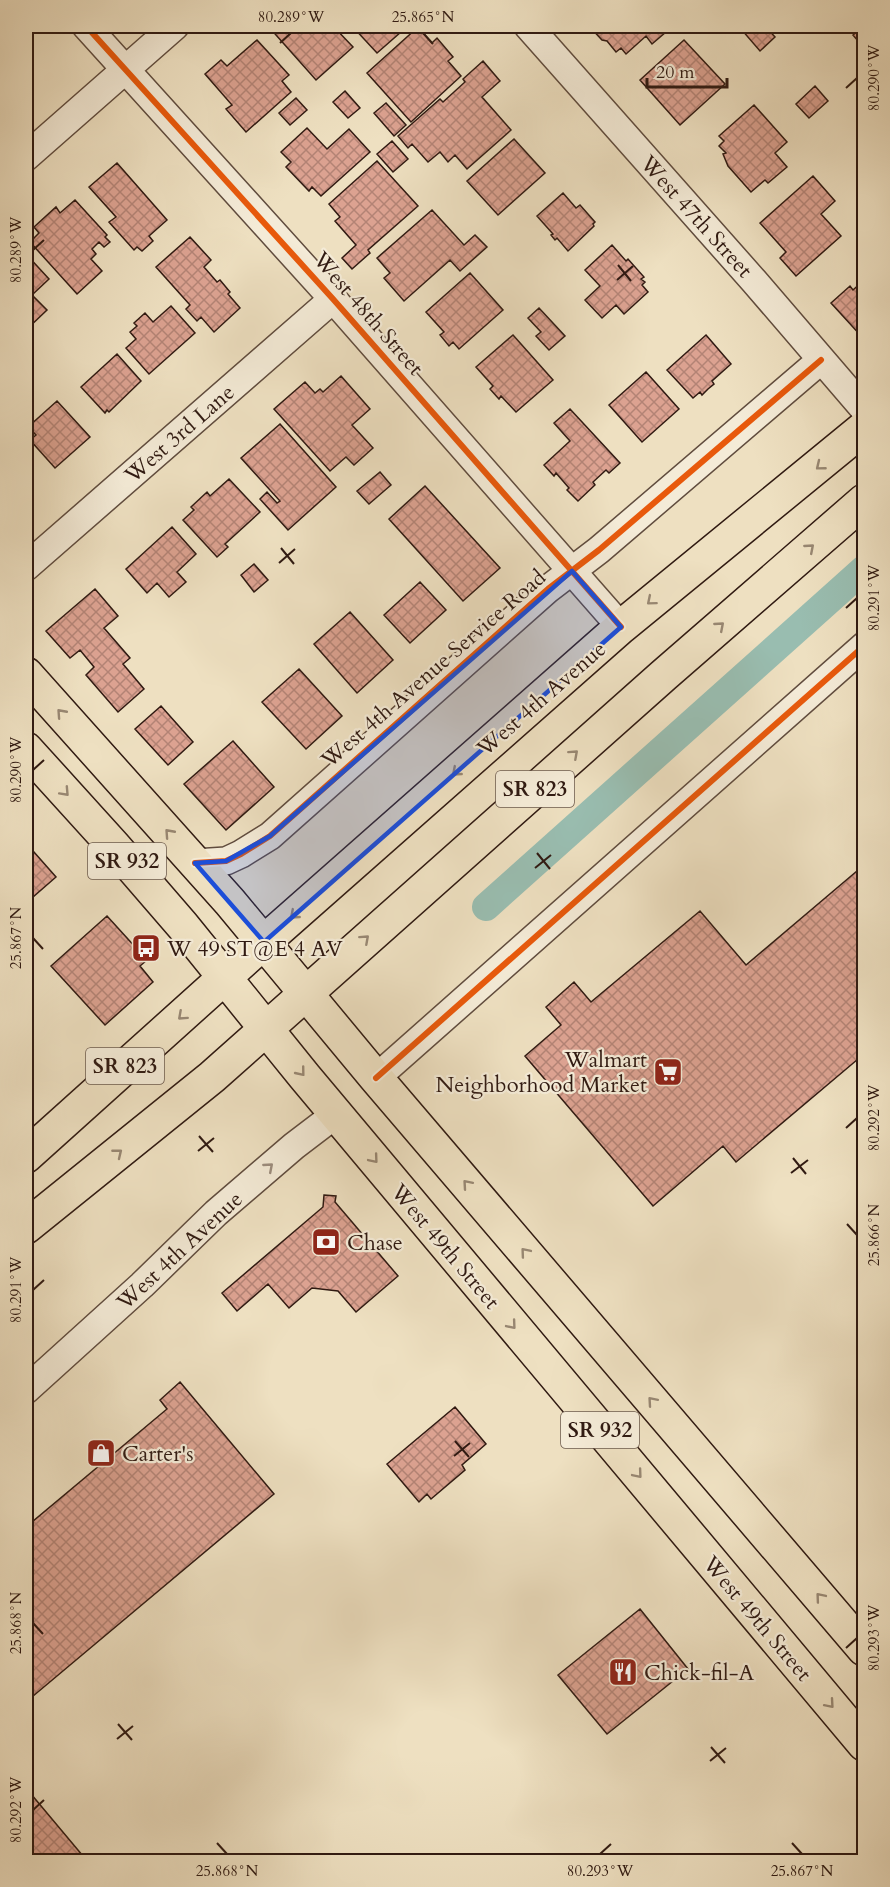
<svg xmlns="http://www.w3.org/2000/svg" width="890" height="1887" viewBox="0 0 890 1887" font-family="Cardo,serif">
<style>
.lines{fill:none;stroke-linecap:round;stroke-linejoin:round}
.canal{stroke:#99bdb0;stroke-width:28}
.building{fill:url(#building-cross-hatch);stroke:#301a12;stroke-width:1.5}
.minor-casing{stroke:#604c3e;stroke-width:30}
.major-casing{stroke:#301a12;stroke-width:36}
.minor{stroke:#f4ebd7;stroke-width:27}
.major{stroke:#eee0c1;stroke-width:33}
.cycleway-casing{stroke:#f4ebd7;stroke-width:10}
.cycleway{stroke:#e8590c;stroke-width:6}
.oneway{stroke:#988772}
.oneway2{stroke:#9c8d7e}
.marked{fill:#1d4ed8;fill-opacity:0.2;stroke:#1d4ed8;stroke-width:4.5;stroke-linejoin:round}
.ticks{fill:none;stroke:#301a12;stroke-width:2}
.labels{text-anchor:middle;stroke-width:4.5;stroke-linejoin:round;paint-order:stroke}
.shield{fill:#f4ebd7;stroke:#6b594d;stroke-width:1.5}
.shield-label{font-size:21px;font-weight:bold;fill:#301a12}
.street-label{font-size:22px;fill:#301a12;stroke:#f4ebd7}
.poi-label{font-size:22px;fill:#301a12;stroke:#f4ebd7;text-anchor:start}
.neatline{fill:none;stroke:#301a12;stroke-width:2}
.ticks-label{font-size:15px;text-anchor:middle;fill:#301a12}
</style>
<defs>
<pattern id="building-cross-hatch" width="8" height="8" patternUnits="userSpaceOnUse" patternTransform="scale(1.5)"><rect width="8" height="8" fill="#dca291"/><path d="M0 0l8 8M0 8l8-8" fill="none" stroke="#b38375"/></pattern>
</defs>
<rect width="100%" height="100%" fill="#eee0c1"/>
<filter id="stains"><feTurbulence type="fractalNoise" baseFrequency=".00333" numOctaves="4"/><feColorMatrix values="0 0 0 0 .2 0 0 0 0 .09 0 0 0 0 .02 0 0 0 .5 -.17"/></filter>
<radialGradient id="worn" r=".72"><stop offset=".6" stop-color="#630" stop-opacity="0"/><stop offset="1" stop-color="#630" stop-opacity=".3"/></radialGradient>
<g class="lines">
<path class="canal" d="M486,907L864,569"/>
</g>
<path class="building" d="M268,26H333L353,47L316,80Z
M352,26H395L401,32L377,53Z
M589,26H673L652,44L646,36L626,54L621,48L616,52L607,41L602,40Z
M746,26H765L775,37L760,51L741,29Z
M864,26V48L853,35Z
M418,27L432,43L437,38L453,57L448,61L461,76L411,122L367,73Z
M257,40L289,75L282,81L291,92L246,132L226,109L232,105L205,74L221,60L227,66Z
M684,40L725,84L680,125L640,80Z
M483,61L500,81L482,97L511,130L467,169L455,155L448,162L440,152L428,162L412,144L408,148L398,136L440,99L443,102L465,82L463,79Z
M815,86L828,101L809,118L796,104Z
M345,91L360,108L348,118L333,102Z
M296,98L307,110L290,125L279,113Z
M386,103L406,125L394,136L374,113Z
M754,105L787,142L775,153L787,167L768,183L765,180L751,192L728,166L723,154L726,153L719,146L724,141L719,136Z
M307,128L327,149L349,129L370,152L321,196L312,187L309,191L286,167L291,162L281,152Z
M514,139L545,173L498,215L467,181Z
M392,141L408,159L393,172L377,154Z
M377,161L418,206L368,250L370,253L352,269L342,258L356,245L335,221L340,217L329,204Z
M117,163L167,220L149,236L153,241L142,251L137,247L134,250L109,222L116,217L89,187Z
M813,176L835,201L821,214L841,236L796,276L780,258L786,252L760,223Z
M563,193L576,208L580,205L595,222L593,224L594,226L568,251L557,238L555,240L551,235L553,234L537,216Z
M75,200L107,235L105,237L110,242L104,247L99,242L92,249L96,254L91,259L102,271L77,294L30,242L39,233L34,227L56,207L60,213Z
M432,210L464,245L475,235L487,247L460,271L450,260L404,301L384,278L390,273L377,258Z
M190,237L211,260L204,267L217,282L220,280L230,292L228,294L240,308L214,332L201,317L197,321L186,309L190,305L156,267Z
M612,245L626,261L628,259L644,277L641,279L645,282L642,285L648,292L624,314L616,305L602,318L585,300L600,286L585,270Z
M26,254L49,279L32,295L47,310L26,330Z
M470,273L503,310L459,349L453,342L449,346L440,335L444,332L426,312Z
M864,280V347L863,338L831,303L850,286L853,290Z
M171,306L195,333L149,374L126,348L136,339L130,332L137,326L134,323L145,313L153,322Z
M539,308L565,336L549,350L536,336L541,332L528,318Z
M513,335L553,380L516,412L501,396L499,399L490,389L493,386L476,367Z
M706,335L731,364L712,381L714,384L708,389L702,395L700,392L693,398L667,370Z
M117,354L141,381L109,412L107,410L105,413L81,387Z
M646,372L679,409L642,442L609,405Z
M341,376L370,409L352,425L373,448L354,465L346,457L330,471L274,409L305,382L315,393L320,389L323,392Z
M57,401L90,437L55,468L30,440L36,435L28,427Z
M570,409L620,463L609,473L606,470L593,482L595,485L578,501L567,490L569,488L556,473L554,476L544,465L570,441L554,423Z
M280,424L336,487L288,530L260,499L267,492L277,503L280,501L241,458Z
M380,472L391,485L369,504L357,491Z
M229,479L260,512L225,544L228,547L217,557L183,520L194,510L191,507L207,492L210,496Z
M425,486L500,568L463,601L389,519Z
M172,527L196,554L177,572L186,582L169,597L157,583L147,593L126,569Z
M254,564L268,580L254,592L241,575Z
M420,582L446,610L410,643L384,615Z
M95,589L118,616L104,628L130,658L123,664L144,689L118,712L86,675L94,667L80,650L70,658L46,631Z
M350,612L393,660L357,693L314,644Z
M299,669L342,716L306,749L262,702Z
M161,706L193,742L168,765L135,729Z
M233,741L274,787L226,830L184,784Z
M26,843L56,877L26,903Z
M864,865V1054L736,1162L723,1146L653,1206L525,1056L561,1025L546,1007L574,982L591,1002L700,911L746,965Z
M107,916L147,960L140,966L153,982L105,1025L51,966Z
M324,1195L336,1196L335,1202L398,1276L356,1312L338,1291L312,1288L289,1308L268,1284L237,1311L222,1293L323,1207Z
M180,1382L274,1494L26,1702V1527L167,1409L160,1400Z
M455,1407L486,1444L462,1465L465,1470L431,1499L427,1494L419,1502L387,1464Z
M640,1609L688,1669L607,1734L558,1675Z
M26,1788L88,1862H26Z"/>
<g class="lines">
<g class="minor-casing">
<path id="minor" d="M86,26L333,299L621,627
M528,26L754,281L864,409
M26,157L175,26
M26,567L333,299
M195,863L226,861L241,854L270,836L548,589L599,550L821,360
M376,1078L864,646
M26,1390L142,1285L216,1213L294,1146L336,1114"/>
</g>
<g class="major-casing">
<path id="major" d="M26,674L230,902L376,1078L864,1649
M26,749L113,845L183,926L305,1077L864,1744
M26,1156L264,942L621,627L864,428
M26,1227L212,1077L664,675L864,501"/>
</g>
<use href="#minor" class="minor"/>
<use href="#major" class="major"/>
<g class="cycleway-casing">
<path id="cycleway" d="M86,26L333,299L621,627
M195,863L226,861L241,854L270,836L548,589L599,550L821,360
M376,1078L864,646"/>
</g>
<use href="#cycleway" class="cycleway"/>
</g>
<defs><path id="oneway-chevron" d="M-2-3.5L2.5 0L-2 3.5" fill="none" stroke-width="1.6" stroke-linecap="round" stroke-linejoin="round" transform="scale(1.5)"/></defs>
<g class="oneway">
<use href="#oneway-chevron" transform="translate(820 466) rotate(141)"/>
<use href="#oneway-chevron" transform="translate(810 548) rotate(-41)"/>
<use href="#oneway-chevron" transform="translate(651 601) rotate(140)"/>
<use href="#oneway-chevron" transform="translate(720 626) rotate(-41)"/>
<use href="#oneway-chevron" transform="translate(61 713) rotate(-132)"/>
<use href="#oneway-chevron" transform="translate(574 754) rotate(-42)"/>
<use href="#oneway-chevron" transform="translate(456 772) rotate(139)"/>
<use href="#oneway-chevron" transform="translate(65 792) rotate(47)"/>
<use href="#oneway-chevron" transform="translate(169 833) rotate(-132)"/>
<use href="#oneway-chevron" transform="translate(294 915) rotate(139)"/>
<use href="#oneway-chevron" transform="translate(365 939) rotate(-42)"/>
<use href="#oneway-chevron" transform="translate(182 1016) rotate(138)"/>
<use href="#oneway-chevron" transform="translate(301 1072) rotate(51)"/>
<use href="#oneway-chevron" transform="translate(118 1153) rotate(-39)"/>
<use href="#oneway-chevron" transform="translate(374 1159) rotate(50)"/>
<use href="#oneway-chevron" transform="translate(467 1184) rotate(-131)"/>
<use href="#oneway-chevron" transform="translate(525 1252) rotate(-130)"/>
<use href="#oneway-chevron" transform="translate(512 1325) rotate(50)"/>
<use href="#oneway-chevron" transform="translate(652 1401) rotate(-131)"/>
<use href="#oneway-chevron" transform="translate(638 1474) rotate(50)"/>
<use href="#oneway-chevron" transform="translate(820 1597) rotate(-130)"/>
<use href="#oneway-chevron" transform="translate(830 1704) rotate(49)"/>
</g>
<use class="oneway2" href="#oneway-chevron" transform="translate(269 1167) rotate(-41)"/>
<path class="marked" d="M572,571L621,627L264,942L195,863L226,861L270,836Z"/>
<path class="ticks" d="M423,33L433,44M280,43L291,33M846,88L857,78M33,250L44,240M618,265L631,281M617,280L633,266M281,548L294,564M279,563L295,549M846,608L857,598M33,770L44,760M537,853L550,869M535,868L551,855M33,938L43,949M846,1128L857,1118M199,1136L213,1152M198,1151L214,1138M793,1158L806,1174M791,1173L808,1160M847,1224L857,1235M33,1290L44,1280M455,1441L469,1457M454,1456L470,1443M33,1623L43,1634M846,1648L857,1638M118,1724L132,1740M117,1739L133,1726M711,1747L725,1763M710,1761L726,1748M33,1810L44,1800M217,1843L227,1854M792,1843L802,1854M600,1854L611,1844"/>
<defs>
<g id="bus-square" transform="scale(1.5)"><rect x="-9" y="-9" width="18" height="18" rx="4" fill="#8f2418" stroke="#f4ebd7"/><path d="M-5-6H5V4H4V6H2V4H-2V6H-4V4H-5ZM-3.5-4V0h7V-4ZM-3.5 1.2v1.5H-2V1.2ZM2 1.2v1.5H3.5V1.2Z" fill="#fff"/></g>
<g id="supermarket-square" transform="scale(1.5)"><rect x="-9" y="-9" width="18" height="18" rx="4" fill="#8f2418" stroke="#f4ebd7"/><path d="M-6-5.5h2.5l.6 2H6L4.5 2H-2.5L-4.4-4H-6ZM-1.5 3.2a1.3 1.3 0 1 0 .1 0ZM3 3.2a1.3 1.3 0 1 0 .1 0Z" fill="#fff"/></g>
<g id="bank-square" transform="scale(1.5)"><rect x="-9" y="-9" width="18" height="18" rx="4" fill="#8f2418" stroke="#f4ebd7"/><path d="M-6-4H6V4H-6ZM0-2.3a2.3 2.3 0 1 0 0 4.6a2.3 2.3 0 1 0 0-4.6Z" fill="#fff"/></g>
<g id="shop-square" transform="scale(1.5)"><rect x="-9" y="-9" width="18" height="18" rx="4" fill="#8f2418" stroke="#f4ebd7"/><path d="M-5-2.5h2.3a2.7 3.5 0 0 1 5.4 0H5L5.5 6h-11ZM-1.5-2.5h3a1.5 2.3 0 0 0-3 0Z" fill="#fff"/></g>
<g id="restaurant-square" transform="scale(1.5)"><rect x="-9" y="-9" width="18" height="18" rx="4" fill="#8f2418" stroke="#f4ebd7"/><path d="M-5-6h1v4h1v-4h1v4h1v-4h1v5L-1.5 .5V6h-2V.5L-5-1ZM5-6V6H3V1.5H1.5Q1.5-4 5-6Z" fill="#fff"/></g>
</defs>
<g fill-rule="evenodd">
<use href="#bus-square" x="146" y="948"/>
<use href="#supermarket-square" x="668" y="1072"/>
<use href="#bank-square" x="326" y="1242"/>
<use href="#shop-square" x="101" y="1453"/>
<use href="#restaurant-square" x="623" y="1672"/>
</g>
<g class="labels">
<g class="shield">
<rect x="496" y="771" width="78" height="36" rx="4.5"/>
<rect x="88" y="843" width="78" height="36" rx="4.5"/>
<rect x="86" y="1048" width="78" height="36" rx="4.5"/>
<rect x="561" y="1412" width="78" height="36" rx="4.5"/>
</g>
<g class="shield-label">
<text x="535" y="796">SR 823</text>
<text x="127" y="868">SR 932</text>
<text x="125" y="1073">SR 823</text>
<text x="600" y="1437">SR 932</text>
</g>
<g class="street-label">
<text transform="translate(697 216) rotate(48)" y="8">West 47th Street</text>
<text transform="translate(369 313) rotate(49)" y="8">West 48th Street</text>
<text transform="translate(179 433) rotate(-41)" y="8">West 3rd Lane</text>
<text transform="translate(433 668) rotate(-41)" y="8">West 4th Avenue Service Road</text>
<text transform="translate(541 698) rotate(-41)" y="8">West 4th Avenue</text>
<text transform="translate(446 1246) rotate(50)" y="8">West 49th Street</text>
<text transform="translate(179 1250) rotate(-43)" y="8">West 4th Avenue</text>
<text transform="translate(758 1618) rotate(50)" y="8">West 49th Street</text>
</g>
<g class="poi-label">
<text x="167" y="956">W 49 ST@E 4 AV</text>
<text x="647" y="1067" text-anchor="end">Walmart<tspan x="647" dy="25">Neighborhood Market</tspan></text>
<text x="347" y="1250">Chase</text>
<text x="122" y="1461">Carter's</text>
<text x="644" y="1680">Chick-fil-A</text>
</g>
</g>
<rect width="890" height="1887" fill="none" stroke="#eee0c1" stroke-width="66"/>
<path d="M647 78v9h80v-9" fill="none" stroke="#301a12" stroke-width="3"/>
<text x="656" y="78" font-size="18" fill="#301a12" stroke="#f4ebd7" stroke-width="4.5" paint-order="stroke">20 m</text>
<rect x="33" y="33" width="824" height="1821" class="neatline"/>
<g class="ticks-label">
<text x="291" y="22">80.289°W</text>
<text x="423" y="22">25.865°N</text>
<text transform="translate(874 78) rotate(-90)" y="5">80.290°W</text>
<text transform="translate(16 250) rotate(-90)" y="5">80.289°W</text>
<text transform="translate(874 598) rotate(-90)" y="5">80.291°W</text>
<text transform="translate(16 770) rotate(-90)" y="5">80.290°W</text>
<text transform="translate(16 938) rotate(-90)" y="5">25.867°N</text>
<text transform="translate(874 1118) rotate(-90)" y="5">80.292°W</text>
<text transform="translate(874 1235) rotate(-90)" y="5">25.866°N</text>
<text transform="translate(16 1290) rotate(-90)" y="5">80.291°W</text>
<text transform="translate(16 1623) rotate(-90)" y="5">25.868°N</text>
<text transform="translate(874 1638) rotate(-90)" y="5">80.293°W</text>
<text transform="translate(16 1810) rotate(-90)" y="5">80.292°W</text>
<text x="227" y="1876">25.868°N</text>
<text x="600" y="1876">80.293°W</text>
<text x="802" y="1876">25.867°N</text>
</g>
<rect width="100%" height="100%" filter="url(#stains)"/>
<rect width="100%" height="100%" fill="url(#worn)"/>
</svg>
